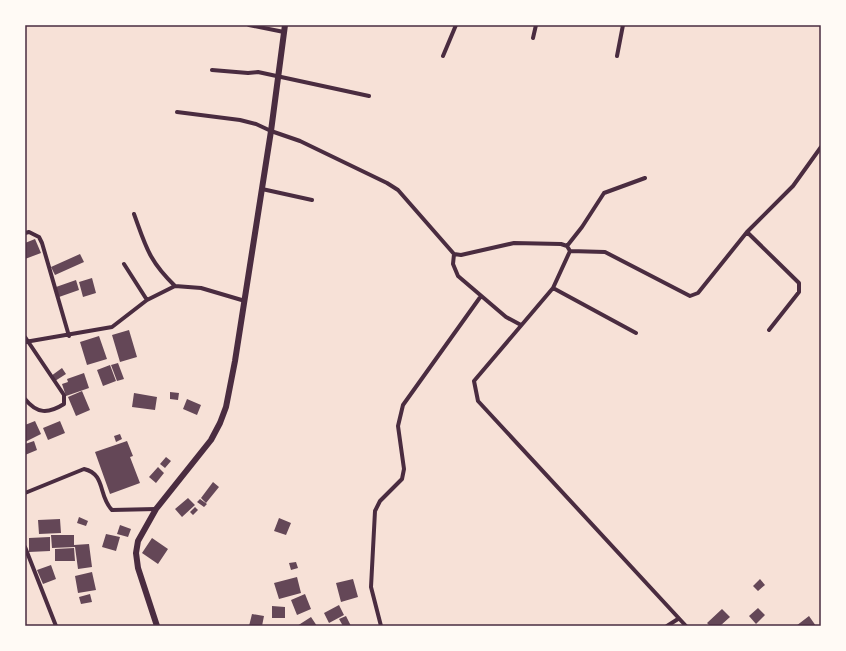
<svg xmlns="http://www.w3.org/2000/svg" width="846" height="651" viewBox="0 0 846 651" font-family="Raleway,sans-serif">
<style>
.building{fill:#644757}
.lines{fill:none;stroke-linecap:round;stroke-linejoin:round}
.minor{stroke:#4a2c40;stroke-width:4}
.tertiary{stroke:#4a2c40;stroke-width:6}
.neatline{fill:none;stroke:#4a2c40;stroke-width:1.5}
</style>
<rect width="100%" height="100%" fill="#f7e1d7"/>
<path class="building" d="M35,239L41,253L25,259V243Z
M80,254L84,262L55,275L51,267Z
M92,278L96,293L83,297L79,282Z
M76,280L79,290L59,297L56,287Z
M129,330L137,357L120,362L112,335Z
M99,336L107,359L87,365L80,342Z
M118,363L124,379L117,381L111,365Z
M110,365L116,381L103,386L97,370Z
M62,368L66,374L55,381L51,376Z
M84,373L89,388L66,396L62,384L68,382L67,379Z
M82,391L90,410L76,416L68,397Z
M170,392L179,393L178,400L170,399Z
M134,393L157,397L155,410L132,407Z
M187,399L201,405L197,415L183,409Z
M35,421L41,434L25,442V425Z
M60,421L65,433L48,440L43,428Z
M120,434L122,439L116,442L114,436Z
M34,441L37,450L25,455V444Z
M127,441L133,456L130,457L140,483L110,494L95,452Z
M166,457L171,461L165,468L160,464Z
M158,467L164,473L156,483L149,477Z
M213,482L219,487L206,503L201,498Z
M188,498L195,505L182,517L175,509Z
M200,499L207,504L204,507L197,502Z
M195,507L198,510L193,515L190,512Z
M79,517L88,521L86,526L77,523Z
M279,518L291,523L286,535L274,531Z
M60,519L61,533L39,534L38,520Z
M120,525L131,529L128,537L117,534Z
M106,534L120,537L116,551L102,547Z
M51,535H74V545L89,544L92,567L78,569L75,547L52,548Z
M50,537V551L29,552V538Z
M152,538L168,549L158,564L142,553Z
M74,548L75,561H55V549Z
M296,562L298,568L291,570L289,563Z
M51,565L56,579L43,584L37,570Z
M92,572L96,590L78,593L75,576Z
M297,577L301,593L279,599L274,583Z
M353,579L358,597L341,602L336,583Z
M760,579L765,585L758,591L753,586Z
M90,594L92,602L81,604L79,597Z
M305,594L311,609L297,615L291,600Z
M339,605L344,615L329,623L324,613Z
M272,606L285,607V618H272Z
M758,608L765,615L756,624L749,616Z
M722,609L730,617L720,626H710L707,623Z
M252,614L264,616L262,626H249Z
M346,616L351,626H343L339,619Z
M809,616L816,626H796Z
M311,617L317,626H297Z"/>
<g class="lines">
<path class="minor" d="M249,25L284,32
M533,38L536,25
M443,56L456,25
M617,56L623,25
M212,70L248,73L258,72L369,96
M177,112L240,120L256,124L271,131L300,141L387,183L398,190L454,254L461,255L514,243L561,244L567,246L570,251L553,288L474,381L478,401L686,626
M262,189L312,200
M134,214C146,247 149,261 175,286
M747,232L799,283V292L769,330
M25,233L29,232L39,237L42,243L69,336
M567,246L582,227L604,193L645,178
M570,251L605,252L690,296L698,293L747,232L793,186L821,147
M454,254L453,264L458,276L506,317L521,325
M124,264L147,300
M553,288L636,333
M25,337L64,395V404C48,414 37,414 25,399
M25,342L112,327L147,300L175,286L201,288L245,301
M25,493L84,469C106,474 98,496 112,510L156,509
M25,547L56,626
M381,626L371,587L375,511L380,501L402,479L404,469L398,426L403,405L481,296
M667,626L678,619"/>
<path class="tertiary" d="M157,626L138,568L136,553L138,541L156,509L211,440L220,423L226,407L235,361L271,131L285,25"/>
</g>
<rect width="846" height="651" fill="none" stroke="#fffaf5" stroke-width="52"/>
<rect x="26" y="26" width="794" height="599" class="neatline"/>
</svg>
